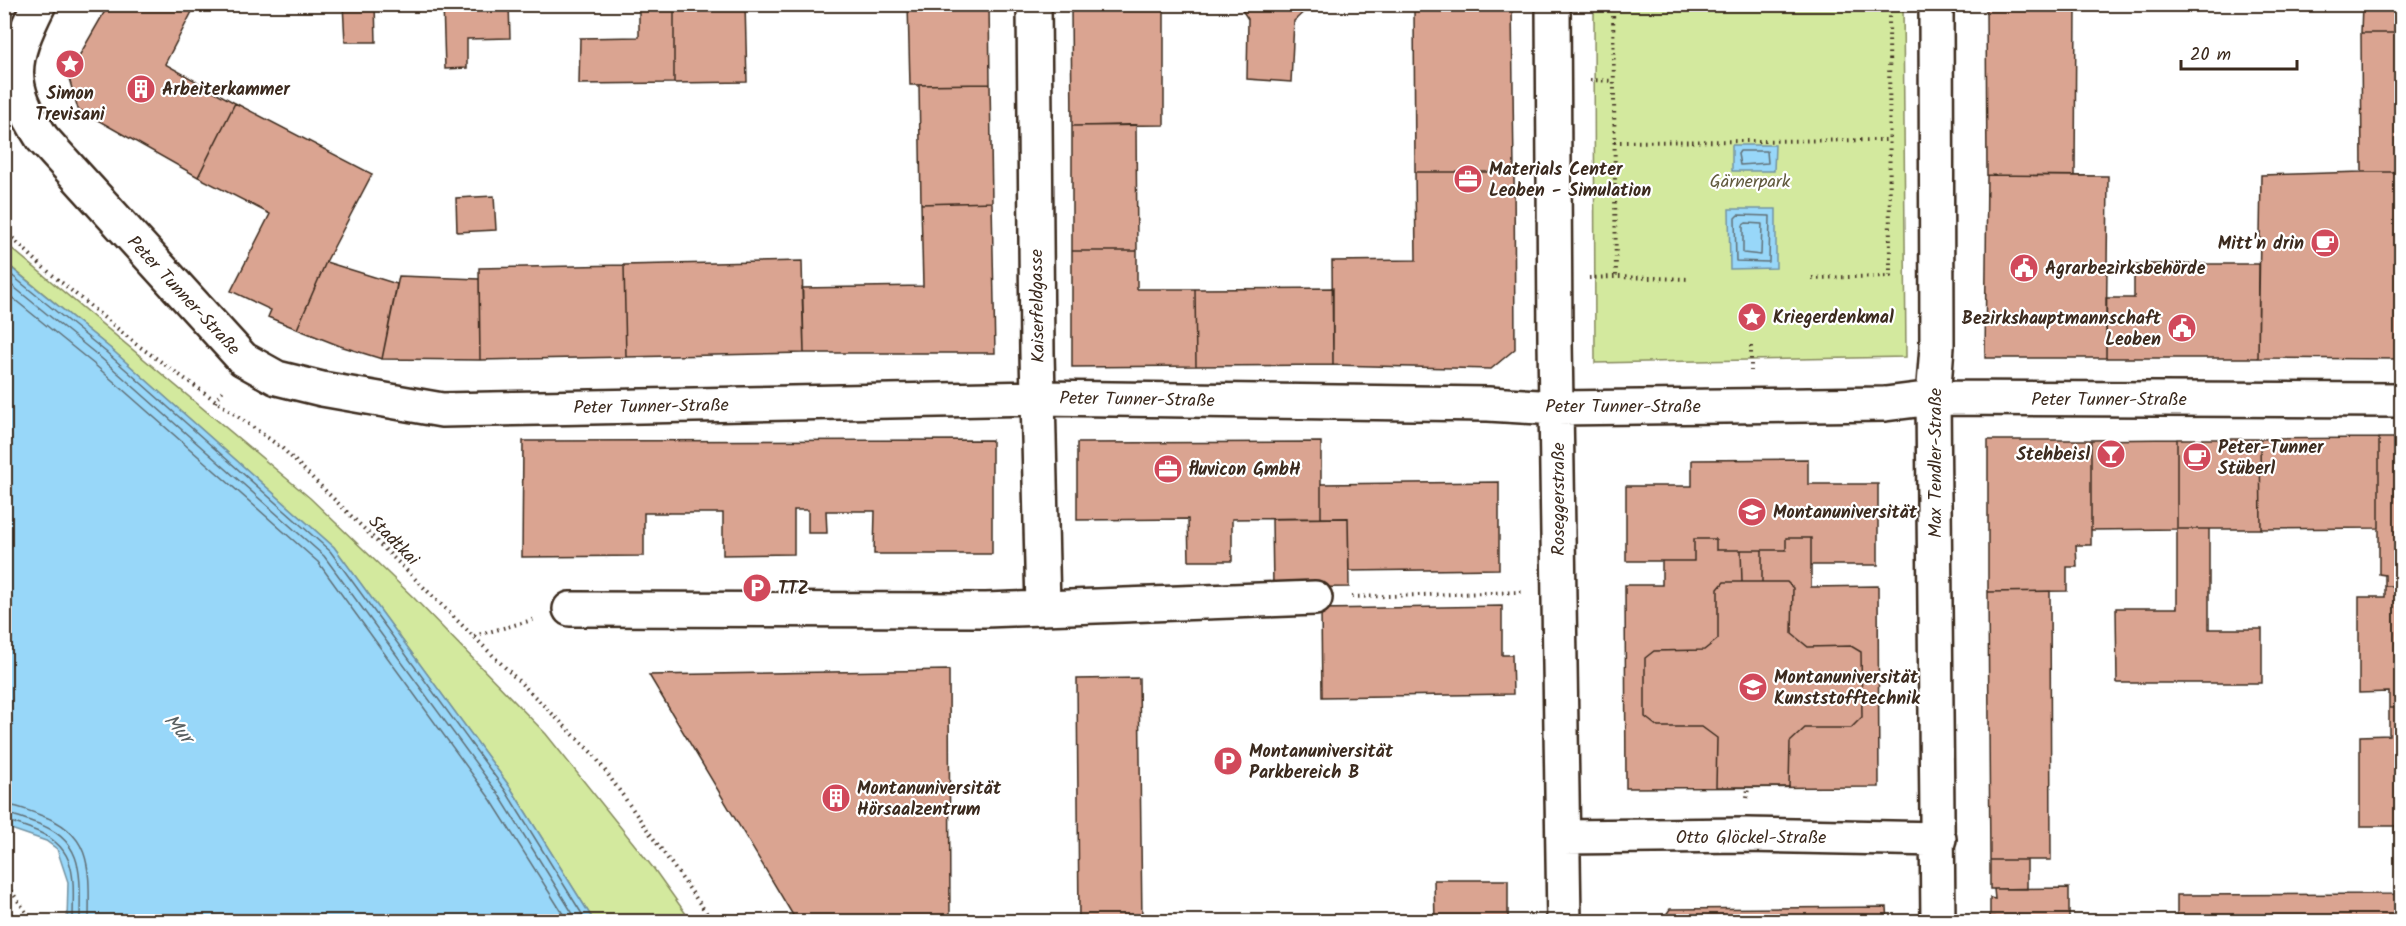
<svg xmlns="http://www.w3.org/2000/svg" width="2406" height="926" viewBox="0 0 2406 926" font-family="Kalam,sans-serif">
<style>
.green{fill:#d3e99e;stroke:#878a5e;stroke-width:1.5}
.water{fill:#98d7f9;stroke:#7392a1;stroke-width:1.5}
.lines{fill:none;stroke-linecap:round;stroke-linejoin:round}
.shore{stroke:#606f76;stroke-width:1.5}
.building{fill:#daa491;stroke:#3b2a1e;stroke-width:1.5}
.minor-casing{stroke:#3b2a1e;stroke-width:38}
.path{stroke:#3b2a1e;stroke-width:4;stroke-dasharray:1.5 4.5;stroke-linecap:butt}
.minor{stroke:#fff;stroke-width:33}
.labels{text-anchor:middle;stroke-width:4.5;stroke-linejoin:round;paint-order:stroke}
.poi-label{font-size:18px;font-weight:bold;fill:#3b2a1e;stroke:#fff;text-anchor:start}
.park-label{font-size:18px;fill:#615a3e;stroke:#fff}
.street-label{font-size:18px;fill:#3b2a1e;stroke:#fff}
.water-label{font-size:20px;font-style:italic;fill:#575e60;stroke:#fff}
</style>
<rect width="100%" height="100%" fill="#fff"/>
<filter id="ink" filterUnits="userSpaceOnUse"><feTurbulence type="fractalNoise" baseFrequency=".0167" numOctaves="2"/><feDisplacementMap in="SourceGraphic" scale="12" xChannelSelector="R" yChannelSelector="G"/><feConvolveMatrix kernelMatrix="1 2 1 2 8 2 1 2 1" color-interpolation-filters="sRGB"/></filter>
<g filter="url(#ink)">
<path class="green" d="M1594,5H1903L1906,357L1595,363Z
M4,242L310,498L414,598L546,734L654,869L691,921H594L510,787L334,547L110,348L5,262Z"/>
<path class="water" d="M1732,145H1775L1774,171H1732Z
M1729,209H1776V268L1730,269Z
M4,262L110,348L334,547L510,787L594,921H67L68,882L57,849L46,841L5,827Z"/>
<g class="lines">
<path class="shore" d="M1740,151H1767L1768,163L1740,165L1738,154Z
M1738,215L1770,216L1769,262L1736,261L1735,218Z
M1746,223L1762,224L1761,255L1743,253V225Z
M4,269L106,352L330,551L505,790L587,922
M4,279L101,358L324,556L499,795L578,922
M4,291L95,365L318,562L491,800L568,922
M4,805C17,805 29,811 40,815C95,833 89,874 89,922
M4,814C15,814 26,820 36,823C86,840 80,877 80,922
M4,821C14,822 23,826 31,829C80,846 73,879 73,922"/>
</g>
<path class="building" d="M109,4H196L165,64L235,103L198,177L78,109L68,75Z
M343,4H375L376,42H345Z
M443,4H509L510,38L467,39V68L445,69Z
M639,4H674V83L579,84L580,38L639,37Z
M674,4H745L747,82L674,83Z
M908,4H989L990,84L910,85Z
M1071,4H1164V6L1071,7Z
M1238,4H1312L1294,21L1291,82L1247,79L1248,19Z
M1414,4H1512V6L1414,7Z
M1986,4H2076L2075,176L1987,175Z
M2362,4H2402V33H2361Z
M1164,6V125L1072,126L1071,7Z
M1512,6L1514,172H1415L1414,7Z
M2361,33H2402V172H2362Z
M990,84L992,202L921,204L919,85Z
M235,103L372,174L326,262L297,329L268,317L271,310L231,291L270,214L198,177Z
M1136,125L1137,251H1072V126Z
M1415,172H1514L1515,349L1491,369L1333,365L1332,261L1416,260Z
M2362,172H2402V359L2258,358L2261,175Z
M1987,175L2108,176L2106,358H1985Z
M494,196L496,230L457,232L456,198Z
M992,202L995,353H804L802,288L923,286L921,204Z
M1072,251H1137V289H1195L1196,366L1072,367Z
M802,261L804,353L626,357L624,265Z
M326,262L397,284L382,359L340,346L297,329Z
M2134,264H2259L2258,358H2106V298H2134Z
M624,265L626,357L480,360L479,268Z
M399,276L479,279L480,360L382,359Z
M1333,288V365L1196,366L1195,289Z
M2379,438V528L2261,529L2260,439Z
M2379,438H2402V586H2385V575L2379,574Z
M2177,439H2260L2261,529H2177Z
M2177,439V529L2091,530V440Z
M992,440V554H874L875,511H826L827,533H808V510H794V554L723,555V513H644V556L522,557L523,441Z
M1988,440H2091V545H2076L2077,567H2067V591L1988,592Z
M1321,442V518L1232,519V561H1189L1188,519L1077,520V443Z
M1808,459V484H1878V565H1811V538H1786V550H1716V539H1694V561H1626V486H1692V460Z
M1499,482V569L1349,571L1348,518H1321V484Z
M1348,518L1349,587L1273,588L1272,519Z
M2177,529H2209V629H2262V683H2117L2116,608H2177Z
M1786,538H1811V587L1878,586L1879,787L1626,788L1625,585H1662V561H1694V539H1716V550H1786Z
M1741,550H1762V582H1742Z
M1724,582H1787L1793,588L1792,634L1808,647L1851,646L1861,652L1862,717L1851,728H1805L1790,742L1789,787H1716L1717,738L1702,727H1658L1645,717V658L1654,651L1704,650L1718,639V589Z
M2385,586H2402V708H2389V692L2359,693V597H2385Z
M2050,591L2051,860H1990L1988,592Z
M1502,606V655H1512L1513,694L1322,697L1321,609Z
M949,670L950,922H797L649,675Z
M1139,678L1142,922H1079L1077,679Z
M2389,708H2402V851H2396L2395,826H2360V736L2389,735Z
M2396,851H2402V922H2177V895L2396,894Z
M1990,860H2027V889H1990Z
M1434,880H1508V922H1435Z
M2069,888V922H1995V917H1990V898L1995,899L1994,889Z
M1887,907L1888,922H1661L1670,909Z"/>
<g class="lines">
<g class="minor-casing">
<path id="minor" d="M39,4C10,62 7,83 42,138L243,359L277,378L322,389L442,410L1039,398L1488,404L1557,408L1885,404L1933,398L2402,400
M1034,4L1037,353L1043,608
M1553,4L1555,341L1564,922
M1936,4L1937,347L1933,398L1938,922
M570,609L986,610L1315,598
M1563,837L1746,835L1939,839"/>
</g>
<path class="path" d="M1613,4L1616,277L1690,279
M1590,80L1614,81
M1614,142L1889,140
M4,230L44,268L136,344L282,448L594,755L713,922
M1589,278L1616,277
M1812,278L1890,276L1889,4
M1751,346V371
M215,402L223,390
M1352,597L1524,592
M474,636L536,619
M1747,798L1748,787
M4,881L33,922"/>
<use href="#minor" class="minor"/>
</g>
</g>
<defs>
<g id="sight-disc" transform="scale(1.5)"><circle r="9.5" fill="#d1495b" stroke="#fff"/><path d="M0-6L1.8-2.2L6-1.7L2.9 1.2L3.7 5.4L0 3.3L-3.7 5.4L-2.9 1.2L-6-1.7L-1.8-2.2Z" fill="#fff"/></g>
<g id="building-disc" transform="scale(1.5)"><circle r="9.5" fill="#d1495b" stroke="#fff"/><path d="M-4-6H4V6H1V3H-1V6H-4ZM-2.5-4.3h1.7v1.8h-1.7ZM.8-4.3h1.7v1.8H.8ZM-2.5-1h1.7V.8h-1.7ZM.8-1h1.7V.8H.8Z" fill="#fff"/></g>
<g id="office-disc" transform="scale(1.5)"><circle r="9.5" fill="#d1495b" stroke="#fff"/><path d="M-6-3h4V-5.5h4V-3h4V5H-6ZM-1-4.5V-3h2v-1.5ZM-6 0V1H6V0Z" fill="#fff"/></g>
<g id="cafe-disc" transform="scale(1.5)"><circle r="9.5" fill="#d1495b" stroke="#fff"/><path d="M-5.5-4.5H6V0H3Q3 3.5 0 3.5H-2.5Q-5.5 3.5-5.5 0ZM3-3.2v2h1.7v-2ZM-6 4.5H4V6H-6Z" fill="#fff"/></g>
<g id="civic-disc" transform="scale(1.5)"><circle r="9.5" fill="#d1495b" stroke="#fff"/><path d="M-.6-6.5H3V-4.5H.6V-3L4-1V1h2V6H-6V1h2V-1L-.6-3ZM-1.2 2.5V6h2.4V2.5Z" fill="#fff"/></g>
<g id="bar-disc" transform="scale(1.5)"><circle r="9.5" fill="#d1495b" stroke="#fff"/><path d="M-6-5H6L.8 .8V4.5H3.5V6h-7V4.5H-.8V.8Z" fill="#fff"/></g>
<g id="university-disc" transform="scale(1.5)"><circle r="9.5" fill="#d1495b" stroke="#fff"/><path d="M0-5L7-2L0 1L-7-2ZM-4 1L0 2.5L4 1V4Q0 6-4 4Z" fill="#fff"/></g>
<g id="parking-disc" transform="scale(1.5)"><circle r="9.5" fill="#d1495b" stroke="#fff"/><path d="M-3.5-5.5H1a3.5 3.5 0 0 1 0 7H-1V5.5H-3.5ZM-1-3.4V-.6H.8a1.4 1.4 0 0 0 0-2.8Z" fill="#fff"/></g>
</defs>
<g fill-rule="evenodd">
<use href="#sight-disc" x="70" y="64"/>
<use href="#building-disc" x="141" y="89"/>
<use href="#office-disc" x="1468" y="179"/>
<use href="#cafe-disc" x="2325" y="243"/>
<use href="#civic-disc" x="2024" y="268"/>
<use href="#sight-disc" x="1752" y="317"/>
<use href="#civic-disc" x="2182" y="328"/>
<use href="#bar-disc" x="2111" y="454"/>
<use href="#cafe-disc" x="2197" y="457"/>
<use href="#office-disc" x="1168" y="469"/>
<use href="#university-disc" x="1752" y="512"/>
<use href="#parking-disc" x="757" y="588"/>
<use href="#university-disc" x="1753" y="687"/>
<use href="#parking-disc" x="1228" y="761"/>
<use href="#building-disc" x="836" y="798"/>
</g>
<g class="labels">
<g class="poi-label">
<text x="162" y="95">Arbeiterkammer</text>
<text x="70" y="99" text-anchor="middle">Simon<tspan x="70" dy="21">Trevisani</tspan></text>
<text x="1489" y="175">Materials Center<tspan x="1489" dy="21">Leoben - Simulation</tspan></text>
<text x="2304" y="249" text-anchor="end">Mitt'n drin</text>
<text x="2045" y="274">Agrarbezirksbehörde</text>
<text x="1773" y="323">Kriegerdenkmal</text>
<text x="2161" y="324" text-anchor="end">Bezirkshauptmannschaft<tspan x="2161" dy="21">Leoben</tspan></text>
<text x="2218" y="453">Peter-Tunner<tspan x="2218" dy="21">Stüberl</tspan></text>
<text x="2090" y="460" text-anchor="end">Stehbeisl</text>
<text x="1189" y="475">fluvicon GmbH</text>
<text x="1773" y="518">Montanuniversität</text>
<text x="778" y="594">TTZ</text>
<text x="1774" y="683">Montanuniversität<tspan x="1774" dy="21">Kunststofftechnik</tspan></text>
<text x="1249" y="757">Montanuniversität<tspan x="1249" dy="21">Parkbereich B</tspan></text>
<text x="857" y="794">Montanuniversität<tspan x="857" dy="21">Hörsaalzentrum</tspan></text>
</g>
<g class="park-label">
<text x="1750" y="187">Gärnerpark</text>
</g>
<g class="street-label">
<text transform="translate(184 295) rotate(47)" y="6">Peter Tunner-Straße</text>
<text transform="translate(1037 306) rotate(-91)" y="6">Kaiserfeldgasse</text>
<text transform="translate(1137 399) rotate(1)" y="6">Peter Tunner-Straße</text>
<text x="2109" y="405">Peter Tunner-Straße</text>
<text transform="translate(651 406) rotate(-1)" y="6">Peter Tunner-Straße</text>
<text x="1623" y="412">Peter Tunner-Straße</text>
<text transform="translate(1935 463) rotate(-90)" y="6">Max Tendler-Straße</text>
<text transform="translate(1558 499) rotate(-90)" y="6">Roseggerstraße</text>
<text transform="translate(394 540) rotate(45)" y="6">Stadtkai</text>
<text x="1751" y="843">Otto Glöckel-Straße</text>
</g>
<g class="water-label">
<text transform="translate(179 728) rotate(48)" y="7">Mur</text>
</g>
</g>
<rect width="2406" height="926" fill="none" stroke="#fff" stroke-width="24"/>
<rect x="12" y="12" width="2382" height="902" fill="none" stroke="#3b2a1e" stroke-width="2" filter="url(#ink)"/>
<path d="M2181 60v9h116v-9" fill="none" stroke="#3b2a1e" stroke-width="3"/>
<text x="2190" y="60" font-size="18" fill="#3b2a1e" stroke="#ffffff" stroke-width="4.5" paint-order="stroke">20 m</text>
</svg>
